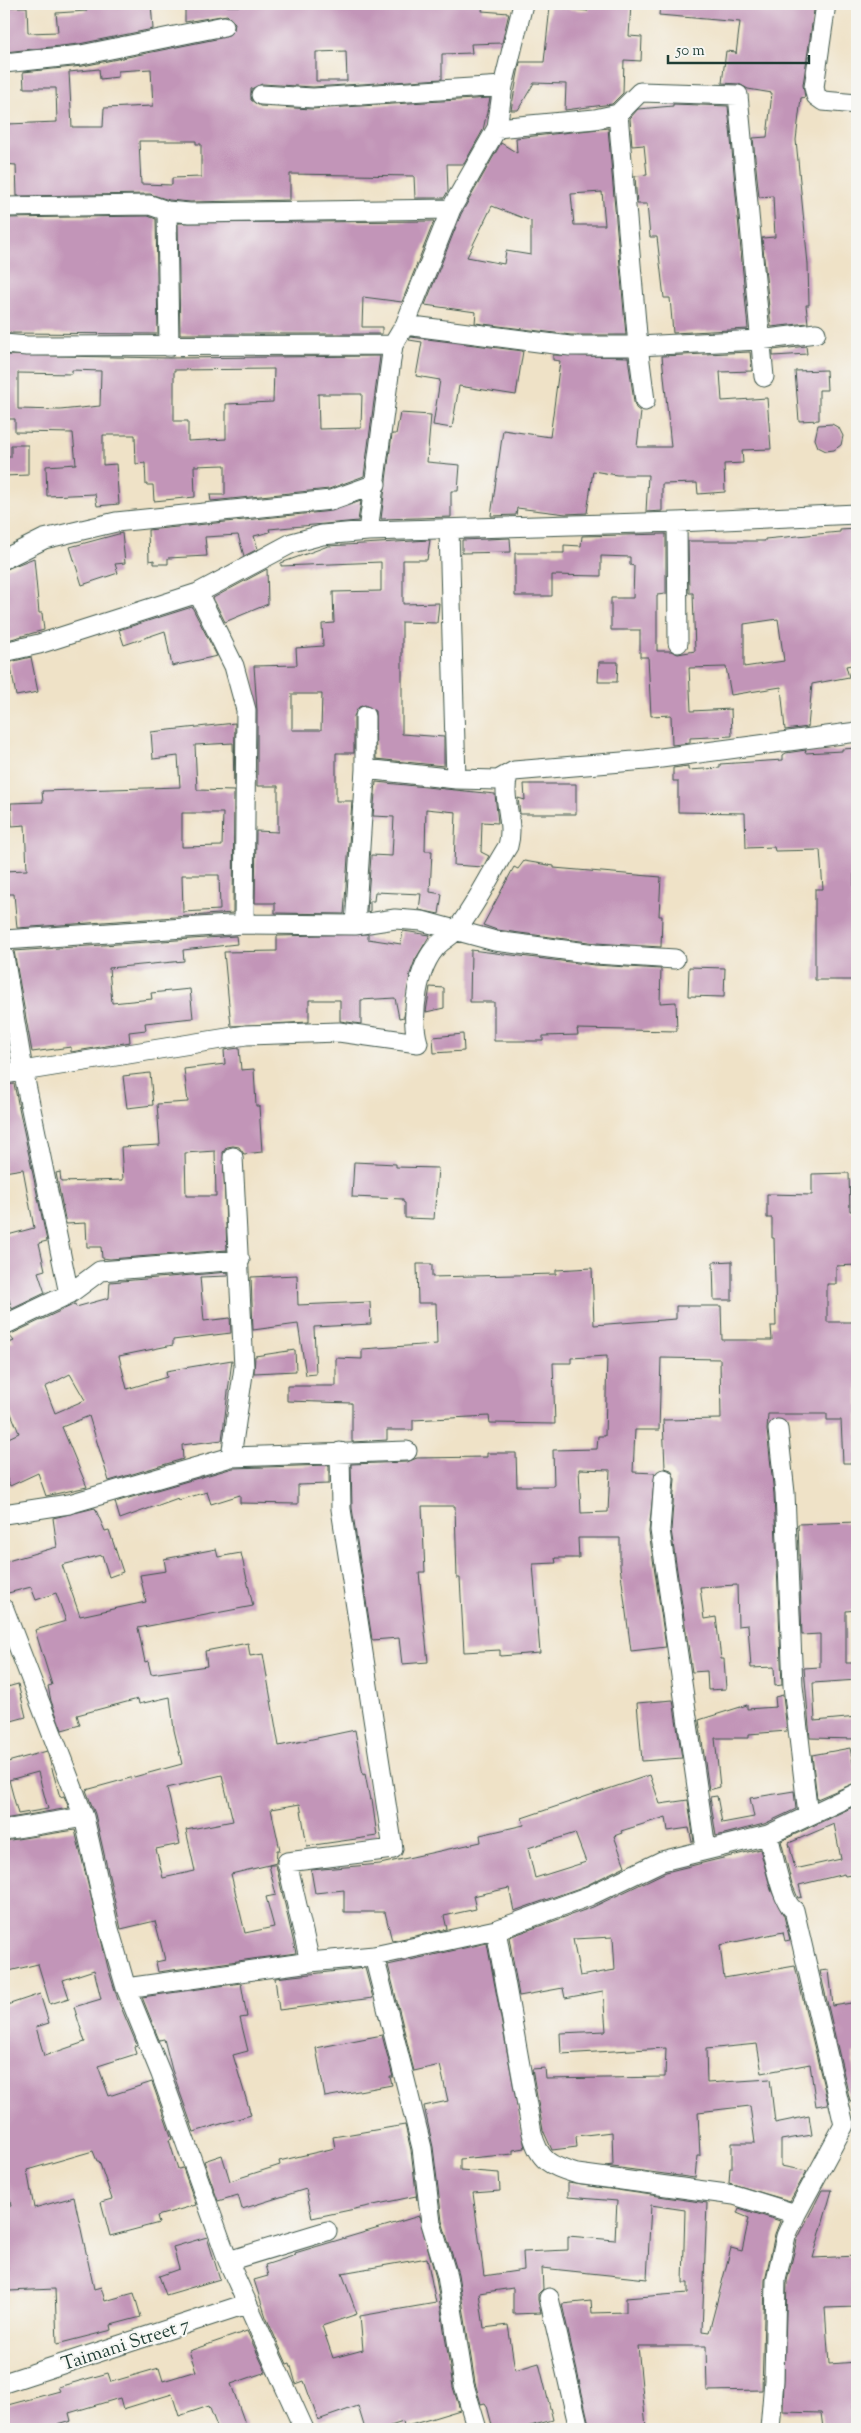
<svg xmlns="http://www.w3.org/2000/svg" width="861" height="2433" viewBox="0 0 861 2433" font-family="'Sorts Mill Goudy',serif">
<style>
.building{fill:#c295b8;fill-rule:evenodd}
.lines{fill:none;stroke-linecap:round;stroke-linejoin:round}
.minor-casing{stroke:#3e564a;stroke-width:21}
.minor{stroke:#fff;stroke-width:19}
.labels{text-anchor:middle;stroke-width:4.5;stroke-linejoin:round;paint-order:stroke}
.street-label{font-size:19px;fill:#1f3d34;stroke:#f6f6f2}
</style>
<rect width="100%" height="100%" fill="#f6f6f2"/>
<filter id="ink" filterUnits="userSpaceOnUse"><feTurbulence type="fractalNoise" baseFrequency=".02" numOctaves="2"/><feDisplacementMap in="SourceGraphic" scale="10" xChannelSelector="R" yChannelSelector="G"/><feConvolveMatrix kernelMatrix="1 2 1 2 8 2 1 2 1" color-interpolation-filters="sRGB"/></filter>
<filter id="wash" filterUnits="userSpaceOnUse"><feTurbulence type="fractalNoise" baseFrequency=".0096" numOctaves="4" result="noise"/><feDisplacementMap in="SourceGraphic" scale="20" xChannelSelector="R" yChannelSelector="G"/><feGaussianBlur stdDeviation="1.12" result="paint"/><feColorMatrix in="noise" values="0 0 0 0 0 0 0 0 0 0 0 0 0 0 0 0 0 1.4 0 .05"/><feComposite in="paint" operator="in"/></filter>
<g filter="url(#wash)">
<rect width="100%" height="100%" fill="#efe2c7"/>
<g id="blocks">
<path class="building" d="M103,4H151L153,29L79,44L5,52L4,7H27L28,33L58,32L56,13L87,11L86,6Z
M190,4H227V6H282V4H483L482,11L509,13L502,43L471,44L472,53L442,54V79L313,87L262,84L251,89V100L260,106L312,109L490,98L483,130L464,164H447L448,191L444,198H415L414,176L290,174V200L190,202L169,200L150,194L17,196L16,165L4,164V134H7L8,124L57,122L56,88H24L23,72L83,66L226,37L234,30L235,23L227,15L185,22V9H190ZM346,51L347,81H316V52ZM99,69L100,79L118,77V71L151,69L153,106L104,108L103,127H72L69,72ZM139,141H196V144H201V177L172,178V185L141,184Z
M588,4H631L629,36L642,37L641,61L624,60L623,93L612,104L565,110L566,84L534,83L518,110H511L520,62H544L550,7L588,11Z
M660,4H815L803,85L805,97L801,98L796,140L808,264L809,305H806L808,323L771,327L762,238L775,237L773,196L759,197L753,138L767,137L772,93L748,89L739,84L722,83L726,51L736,52V54L740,22L659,15Z
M673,104L728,106L748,329L673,333L670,298H664L657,237H650L647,204H637L635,176L647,175L644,145L632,146L630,118L638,109L673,106Z
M608,128L626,335H571L475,323L476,312L425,305L461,214L501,143L517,153L516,138ZM602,192L605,225H574L571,194ZM492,206L531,221V255L506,251L504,264L467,257Z
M148,216L156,219L158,334L4,333V218Z
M434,221L402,302L363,297L362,327H382V334H180L178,223Z
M411,337L523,351L516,395L459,386L452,428L433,425L440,380L416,376L422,342L409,340Z
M806,346L807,354L773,356V350Z
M750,352L752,371L720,372L722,401L767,398L771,449L742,450L743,463L724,464L725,492L698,494L697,483L662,484V511L646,512L648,475H617L593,471L587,513L566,514L517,508L516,515L491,516L503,430L550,437L560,361L553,360V355L628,357L634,402L636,408L641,412L637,447H671L662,356Z
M4,355L169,358L380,356L364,476L329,489L211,501L210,495H225V465L194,466L195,497L154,501L153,485H146L145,463L136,464L135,435H103V465L116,464L119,504L97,506L95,494L47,496L46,466L76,464L73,433L15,432V419H4ZM274,369L273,402L226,404V439L188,441V421H174V370ZM72,370L101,371L100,406L60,410L18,409V373L72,374ZM318,394H362L361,428L319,429Z
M826,370L827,390H819V420L799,421L795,371Z
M400,413L431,415L427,462L460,465L458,491H451V517L381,519L392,434H396Z
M832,424L839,428L843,436L841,445L834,450L826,451L818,447L815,439L818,425Z
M11,445H28V475L4,476V457H11Z
M361,501L358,521L269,529L270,532L254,536L258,549L244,556L238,535L205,537L207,556L168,558V564H154V560L149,561L148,530L332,511Z
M857,529V574H854L857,590V664L846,666L849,677L812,684L808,727L785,730L781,687L731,695L726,667L689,668L691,711L731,709L732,736L690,738V743L672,745L671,715L651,716L648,657H640V630H611V598H633L634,566L630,565V557L601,556V576L552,575V596H515V553H564V545L581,546L582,536L666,534V594L657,595V651H671L678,654L695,651L693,593H689L688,541H765V539L840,532V530ZM778,619L784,661L744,667V624Z
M122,533L125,563L115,564L118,573L82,585L70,547Z
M510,538L511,552L462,553V540Z
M430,540L427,560H403V604L439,603L437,623L402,622V734L444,737V766L376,759L375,711L365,705L359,707L354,716V753H336V801H352L344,914L275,913V903H255L256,831L278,832V786H257V710L254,666L297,665L296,648L323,646L322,624L334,623L333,592L381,591V562L281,566V563L328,546ZM292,694H322L321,730H292Z
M34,558L39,613H42L44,630L4,641V570Z
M267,569L268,604L225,622L213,598Z
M192,607L217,656L172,666L165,631L124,645L119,630Z
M31,657L38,692L16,696L10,662Z
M599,662H618L617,682H598Z
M235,723L234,786L233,743L195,745L197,790L234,791L233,913L17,928L14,894H4V871L27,870L25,825L12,826L11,803L43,802L42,791L180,787L178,756L153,759L151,732ZM182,813H223L222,846L182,847ZM182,875H219L220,910L183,912Z
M857,748V874H854V904H857V980H815V889H823L820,850L775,851L774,847L746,848L745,813L678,812V781H673V768L688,766V770L720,768V764L783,760V755L786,753L806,750L805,753L842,751V749Z
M376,782L495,794L498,823L482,822L481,852L489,856L483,867L454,865L456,812L426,809L425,851H432L430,892L442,894L439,914L419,910L421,894L375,892L374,901H370V911L367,912L371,855L392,856L394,817L373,816Z
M524,784H576V814H520L518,798L525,800Z
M524,861L554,866V868L661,877L659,916H662L661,947L596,943L497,930L483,925L514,867L518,869Z
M403,931L430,935L415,960L410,974L404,1017L399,1018L395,998L361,1000V1024L340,1021V1000H309V1022L231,1026L224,952L277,951V936L368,934V939L401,944Z
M236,936L237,944L183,950L184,961L109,968L112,1003L152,999L151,993L190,989L193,1018L145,1023L146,1030L129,1032L130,1042L71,1052V1047L32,1052L14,951Z
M471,950L594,965L661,969L660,1003L676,1002L677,1031L577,1029L578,1035L543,1036V1041H494V1002H470Z
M689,967L725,968L724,997L688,996Z
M430,987L444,988V1008L426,1012Z
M4,1026L10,1062L4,1063Z
M463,1034L464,1051L434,1053L433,1037Z
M239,1048L241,1070L254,1069L256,1106H259L262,1152L244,1154L239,1147L233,1146L227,1147L223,1152L227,1250L110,1259L102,1258L101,1247H87L86,1223L66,1224L56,1173L60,1172L61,1182L123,1180L121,1147L160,1145L157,1104L188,1102L184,1069L225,1064L224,1050ZM215,1151L216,1196H186L185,1153Z
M150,1073L153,1105L127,1108L123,1076Z
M14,1084L47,1241L39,1243L45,1270L38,1272L45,1293L12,1309L4,1284V1236L34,1228L23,1169L4,1172V1085Z
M354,1162L396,1164V1167L438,1168L434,1219L405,1218V1203L403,1202V1199L352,1197Z
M849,1173L850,1211H857V1265L836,1266V1284H827V1322H857V1463H843L841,1420H827V1414H768L767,1430L774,1494L782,1685L775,1686L774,1667L751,1668L748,1625L738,1626L737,1585L700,1587L704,1619L716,1617L721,1659H724L726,1689L708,1690L707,1671L692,1672L671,1530L675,1479L671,1470L665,1468L663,1420L721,1419L720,1359L661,1358L659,1430H635L633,1472L655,1473L649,1532L666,1647L631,1651L620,1566V1538H578L579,1558H555L556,1563L533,1564L540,1653L500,1656V1650L464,1652L460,1578H457L455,1506H422L425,1572H419L428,1662L402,1664L399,1638L372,1640L352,1508L351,1464L407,1462L417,1458L487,1457V1453H516L517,1486H554L553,1450L597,1449L598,1436H605L607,1356L571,1358V1363H553L555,1424L490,1423L489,1416L413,1420V1430H387V1440L352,1442V1403L287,1401V1386H336V1358L362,1359V1349L437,1344L436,1303H418L417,1264H432V1277L556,1274V1270L592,1268L594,1325L676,1319V1306H721L722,1340H772L771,1326H776L774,1238H772V1218H767V1194L812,1195V1174ZM579,1469L610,1470L608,1512L581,1513Z
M732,1261V1300H714L713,1262Z
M228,1272V1276L200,1277L204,1321L230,1318L231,1333L173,1340V1345L119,1356L127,1389L167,1377L166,1371L232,1360L222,1440L182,1445L183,1459L109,1481L89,1416L62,1427L87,1487L46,1496L38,1473L10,1486L4,1472V1440L19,1433L4,1396V1345L14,1341L9,1335L75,1304L76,1307L109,1298L110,1282ZM70,1374L85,1400L55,1413L45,1387Z
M297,1275L298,1305L370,1302L371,1324L314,1327L316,1374L306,1375L298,1324L253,1330L251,1277Z
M295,1350L296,1371L254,1373L255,1356Z
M329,1465V1484L298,1485V1504L240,1503V1495L211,1504L207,1492L179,1500L178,1498L120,1519L115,1502L233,1468Z
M95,1508L105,1531L109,1530L123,1572L109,1577L102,1555L62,1565L80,1616L146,1602L140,1575L166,1571L164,1559L216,1549L218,1557L241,1553L253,1606L138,1628L145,1662L148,1661L151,1674L207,1666L205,1651L248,1643L250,1656L263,1654L279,1746L355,1730L363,1775L365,1774L370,1800L372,1799L377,1836L307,1846L300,1804L271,1809L280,1850H277L276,1863L269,1865H276L296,1953L158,1972L156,1962L165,1960L155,1921L121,1929L95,1814L86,1790L182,1764L174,1730L170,1697L139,1704L138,1699L77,1715L80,1725L62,1730L51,1701L48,1686L52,1685L35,1630L66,1621L56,1593L36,1600L31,1587L8,1593L4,1585V1562L57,1547L53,1518ZM222,1775L233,1821L186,1830L195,1871L163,1878L156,1849L180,1844L167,1788ZM269,1865L276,1895L266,1897L274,1927L245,1933L231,1874Z
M857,1522V1552H855L857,1610L846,1611V1663H857V1680L813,1683L815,1721L857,1717V1739L810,1738L804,1668L820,1667V1634L802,1635L798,1524Z
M18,1684L26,1717L4,1723V1688Z
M783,1695L787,1731L749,1734V1738H715L720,1787L709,1790L699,1720L747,1705V1709L776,1707L775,1697Z
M673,1700L682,1758L642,1761L637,1703Z
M850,1748L857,1782L817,1799L812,1755Z
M47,1751L60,1797L64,1796L69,1808L4,1819V1763ZM38,1772L48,1809L18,1814L9,1780Z
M650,1775L660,1804L688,1800L694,1842H692L689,1828L668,1831L666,1817L621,1831L622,1833L614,1836L625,1866L585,1886L514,1911L509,1888L473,1896L476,1909L444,1916L447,1929L392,1941L385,1912H344V1890L315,1893L311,1870L380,1864L481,1842L480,1835L524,1825L522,1818ZM575,1833L586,1862L535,1878L528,1848Z
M794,1791L796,1809L764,1824L716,1836L710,1797L717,1796L722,1823L754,1817L750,1798Z
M857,1805V1874L845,1876L844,1874L799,1885L802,1897L798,1898L792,1884L781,1841ZM834,1824L841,1859L795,1869L789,1843Z
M75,1830L108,1968L118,2000L137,2045L134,2046L136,2054L98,2066L109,2096L152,2082L172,2139L169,2140L178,2169L183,2168L196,2205L157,2216L159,2223L110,2236L101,2202L112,2199L99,2161H97L93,2151L27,2170L34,2208L74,2197L94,2289L101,2287L105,2301L134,2293L141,2317L111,2325L112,2330L57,2344L55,2289L9,2291L4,2207L11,2206L4,2166V2006L40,1994L49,2023L36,2027L44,2056L85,2042L74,2007L101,1999L94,1970L63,1980L69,1998L50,2004L38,1964L9,1971L4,1954V1841Z
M760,1849L771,1890L784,1916L790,1940L785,1941L783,1932L720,1945L724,1978L795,1966L828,2104L816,2106L810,2064L762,2073L757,2044L706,2049L707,2083L770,2079L775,2123L809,2116L812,2135L781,2140V2166L807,2171L790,2201L729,2183L730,2168H732V2143H755L750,2106L698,2112L700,2156H697L695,2178L605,2166L613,2165L612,2132L576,2136L577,2147L552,2150L543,2130L532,2069L545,2068L546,2079L665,2077L666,2048L561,2054L560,2033L606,2031L603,1991L565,1998L563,1988L519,1996L509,1937L593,1907L666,1872ZM613,1937L615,1970L580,1976L573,1939Z
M487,1943L525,2148L513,2150V2154L460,2159V2170L499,2173L500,2191L473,2193L484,2276L524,2270L523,2252L568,2250V2236L615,2240L617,2201L568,2197V2183L707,2203L702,2331L709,2332L731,2248L742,2251L749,2218L737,2213L739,2208L780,2221L775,2234L765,2280L762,2390L707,2391L706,2346H638L646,2427L590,2429L562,2304L591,2301L592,2313L626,2312V2298L688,2293V2283H683L685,2210L651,2205L647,2279L542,2268L543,2289L538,2294V2300L541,2313L513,2314V2288L479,2293L484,2328L508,2325L515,2370L539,2363L553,2420L519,2429H493L487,2406L485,2403L481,2404L475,2383L458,2274L442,2221L433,2147L424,2106L448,2101L440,2065L414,2071L388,1965Z
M365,1968L373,1998L279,2010L275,1978Z
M829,1970L833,2006L857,2002V2053L852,2054L857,2100L850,2101L820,1971Z
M241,1983L247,2017L240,2018L248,2051L233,2055L251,2115L194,2132L172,2070L164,2039L159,2040L142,1997Z
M382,2035L393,2077H390L392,2085L325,2097L316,2048Z
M405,2125L411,2150L417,2200L416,2196L312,2218L306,2189L242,2209L238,2195L218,2201L204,2161L222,2155L230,2181L280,2165L279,2161L335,2148L333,2137Z
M822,2190H832L813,2258L857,2256V2307L825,2308L829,2364L857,2362V2404L853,2405L856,2429H836V2427L823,2428L821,2413L783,2412L787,2281L797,2240Z
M419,2216L436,2278L453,2387L460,2410L404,2427L403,2422L381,2429H365L358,2406L318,2420L304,2381L296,2384L290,2363L287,2364L266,2317L254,2280L268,2276L265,2265L296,2255L295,2253ZM427,2258L436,2303L360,2316L363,2350L333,2358L322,2326L357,2314L342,2273Z
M207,2237L220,2279L166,2295L159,2276L179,2269L173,2247Z
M247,2331L266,2372L231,2384L247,2429H218L209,2406L179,2416L172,2394L123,2409L120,2398L69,2413L71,2421L43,2429H4V2406L60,2391L58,2387L108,2373L111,2382L159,2368L163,2381L196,2371L189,2351Z"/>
</g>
</g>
<g filter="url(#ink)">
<use href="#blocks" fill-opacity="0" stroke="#3e564a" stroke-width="1"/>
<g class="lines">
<g class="minor-casing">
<path id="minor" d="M826,4L814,87L816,96L823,101L857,104
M4,63L81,55L224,26
M261,95L313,98L503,86
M618,114L638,346L645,401
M497,128L595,119L618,114L640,92L738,95L764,377
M4,207L150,205L167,211L190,213L451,209
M167,211L169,347
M405,325L570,346H638L759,340L816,333
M4,344L27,346L393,345
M677,522L678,643
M449,530L456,779
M368,531L393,345L405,325L451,209L497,128L503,86L523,4
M4,559L44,539L116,522L331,500L376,484
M198,593L234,666L246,710L244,924
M4,652L39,644L198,593L292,543L322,535L368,531L677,522L857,514
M365,769L456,779L498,780L514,771L646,760L857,732
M355,925L365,769V716
M4,940L244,924L355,925L395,919L422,921L495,941L595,954L675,959
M4,956L23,1070L69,1294
M4,1074L246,1035L339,1032L418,1043C410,1016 417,966 438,945C444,939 453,935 458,928C477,903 491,873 508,846C515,822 501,799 508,775
M4,1325L69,1294L100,1271L240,1260
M778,1429L785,1493L793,1686L808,1815
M231,1457L244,1367L233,1157
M664,1479L660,1530L706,1849
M4,1514L69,1504L231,1457L407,1451
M4,1609L84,1817L109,1929L126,1988L161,2074L228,2261L304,2429
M4,1830L84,1817
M768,1835C773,1852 781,1902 794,1910L844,2125L796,2214L786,2236L776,2280L774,2380L770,2429
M496,1930L532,2133C539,2161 550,2166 577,2174L734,2195L796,2214
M374,1956L422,2148L431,2223L447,2276L464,2385L477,2429
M310,1962L287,1862L393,1849L341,1509L340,1452
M126,1988L310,1962L374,1956L496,1930L589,1896L662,1861L768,1835L857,1793
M228,2261L327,2231
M549,2298L579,2429
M4,2383L246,2304"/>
</g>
<use href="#minor" class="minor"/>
</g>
</g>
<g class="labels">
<g class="street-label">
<text transform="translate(125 2343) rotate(-18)" y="7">Taimani Street 7</text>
</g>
</g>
<rect width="861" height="2433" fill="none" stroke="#f6f6f2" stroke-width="20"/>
<path d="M668 55v8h141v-8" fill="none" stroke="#1f3d34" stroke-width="2.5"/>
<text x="676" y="55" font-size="15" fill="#1f3d34" stroke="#f6f6f2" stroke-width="4" paint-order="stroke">50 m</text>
</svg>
